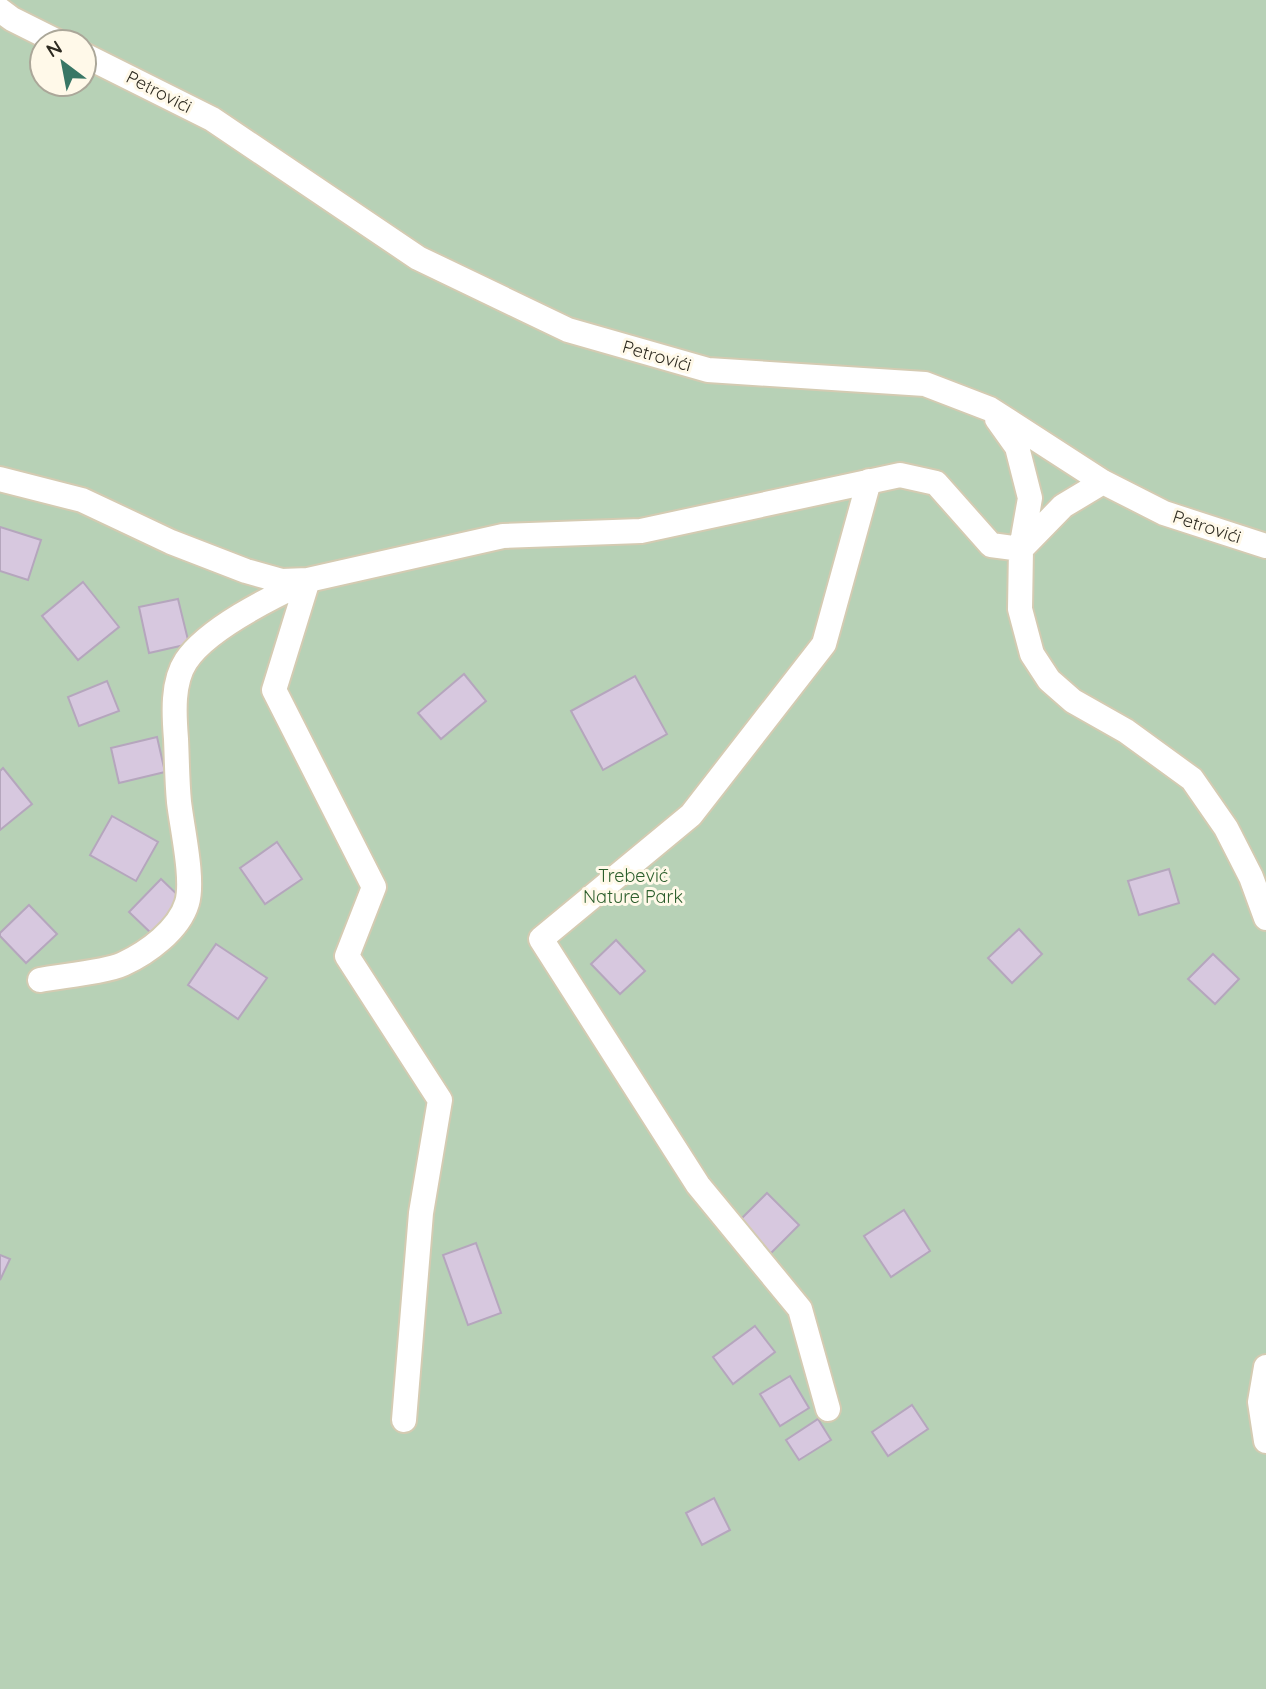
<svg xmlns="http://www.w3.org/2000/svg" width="1266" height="1689" viewBox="0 0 1266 1689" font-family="Quicksand,sans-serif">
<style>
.green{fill:#b7d1b6;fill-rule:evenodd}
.building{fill:#d7c8df;stroke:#b5a6bd;stroke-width:2}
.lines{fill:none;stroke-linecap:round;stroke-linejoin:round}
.street-casing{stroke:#d4cbb2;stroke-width:28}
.street{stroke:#fff;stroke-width:24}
.labels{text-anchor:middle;stroke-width:6;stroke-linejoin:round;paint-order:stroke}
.street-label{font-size:18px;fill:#2e2b21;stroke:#fff9e9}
.park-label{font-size:18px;fill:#2c5e2c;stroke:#fff9e9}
</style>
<rect width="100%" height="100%" fill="#fff9e9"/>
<path class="green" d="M0,0H1266V1689H0ZM42,42H84V84H42Z"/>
<path class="building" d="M0,527L41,540L28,580L0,571Z
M83,582L119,627L78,660L42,616Z
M178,599L189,644L149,653L139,607Z
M464,674L486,701L441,739L418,713Z
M635,676L667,734L603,770L571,711Z
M107,681L119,711L79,726L68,697Z
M157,737L165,772L119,783L111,748Z
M3,768L32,804L0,830V771Z
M112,816L158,842L136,881L90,855Z
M277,842L302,879L265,904L240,868Z
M1169,869L1179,903L1139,915L1128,881Z
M161,879L184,901L152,934L129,912Z
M29,905L57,934L26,963L0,936V933Z
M1019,929L1042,954L1012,983L988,958Z
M616,940L645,971L620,994L591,964Z
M216,944L267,978L238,1019L188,985Z
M1213,954L1239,979L1215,1004L1188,979Z
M767,1193L799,1225L770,1254L738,1222Z
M904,1210L930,1251L891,1277L864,1236Z
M476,1243L501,1313L468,1325L443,1255Z
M0,1255L10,1259L0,1280Z
M755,1326L775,1352L733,1384L713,1357Z
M790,1376L809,1408L780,1426L760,1394Z
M912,1405L928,1429L888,1456L872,1432Z
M818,1419L831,1440L799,1460L786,1440Z
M714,1498L730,1530L702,1545L686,1513Z"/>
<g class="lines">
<g class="street-casing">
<path id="street" d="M0,10L12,19L58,42
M84,55L212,119L418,258L568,330L708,370L925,384L990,409L1103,482L1164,513L1266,546
M997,419L1017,447L1030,498L1021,549L1020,609L1032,654L1049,680L1073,701L1126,731L1192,779L1226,828L1251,877L1266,918
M0,479L82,500L171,542L246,571L282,581L308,580L503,536L641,531L900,475L936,483L991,545L1021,549L1063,506L1103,482
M308,580L274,690L374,887L347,956L440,1100L421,1213L404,1420
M40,980C60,976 106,972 123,964C147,953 179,930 187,903C194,880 182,828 179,802C177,781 177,760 176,739C174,714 172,682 186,661C207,629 270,598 304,582
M1266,1367L1260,1402L1266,1441
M828,1409L800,1309L698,1185L541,939L691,815L824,644L869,481"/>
</g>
<use href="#street" class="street"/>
</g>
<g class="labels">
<g class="street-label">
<text transform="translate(159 92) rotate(27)" y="6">Petrovići</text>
<text transform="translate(657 356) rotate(16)" y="6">Petrovići</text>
<text transform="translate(1207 527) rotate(18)" y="6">Petrovići</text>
</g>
<g class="park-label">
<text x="633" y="882">Trebević<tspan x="633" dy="21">Nature Park</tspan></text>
</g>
</g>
<g transform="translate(63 63) rotate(328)"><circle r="33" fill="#fff9e9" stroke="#aba799" stroke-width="2"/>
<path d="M0-5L12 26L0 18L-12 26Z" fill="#387765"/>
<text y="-10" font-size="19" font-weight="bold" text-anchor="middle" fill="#2e2b21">N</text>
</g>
</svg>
